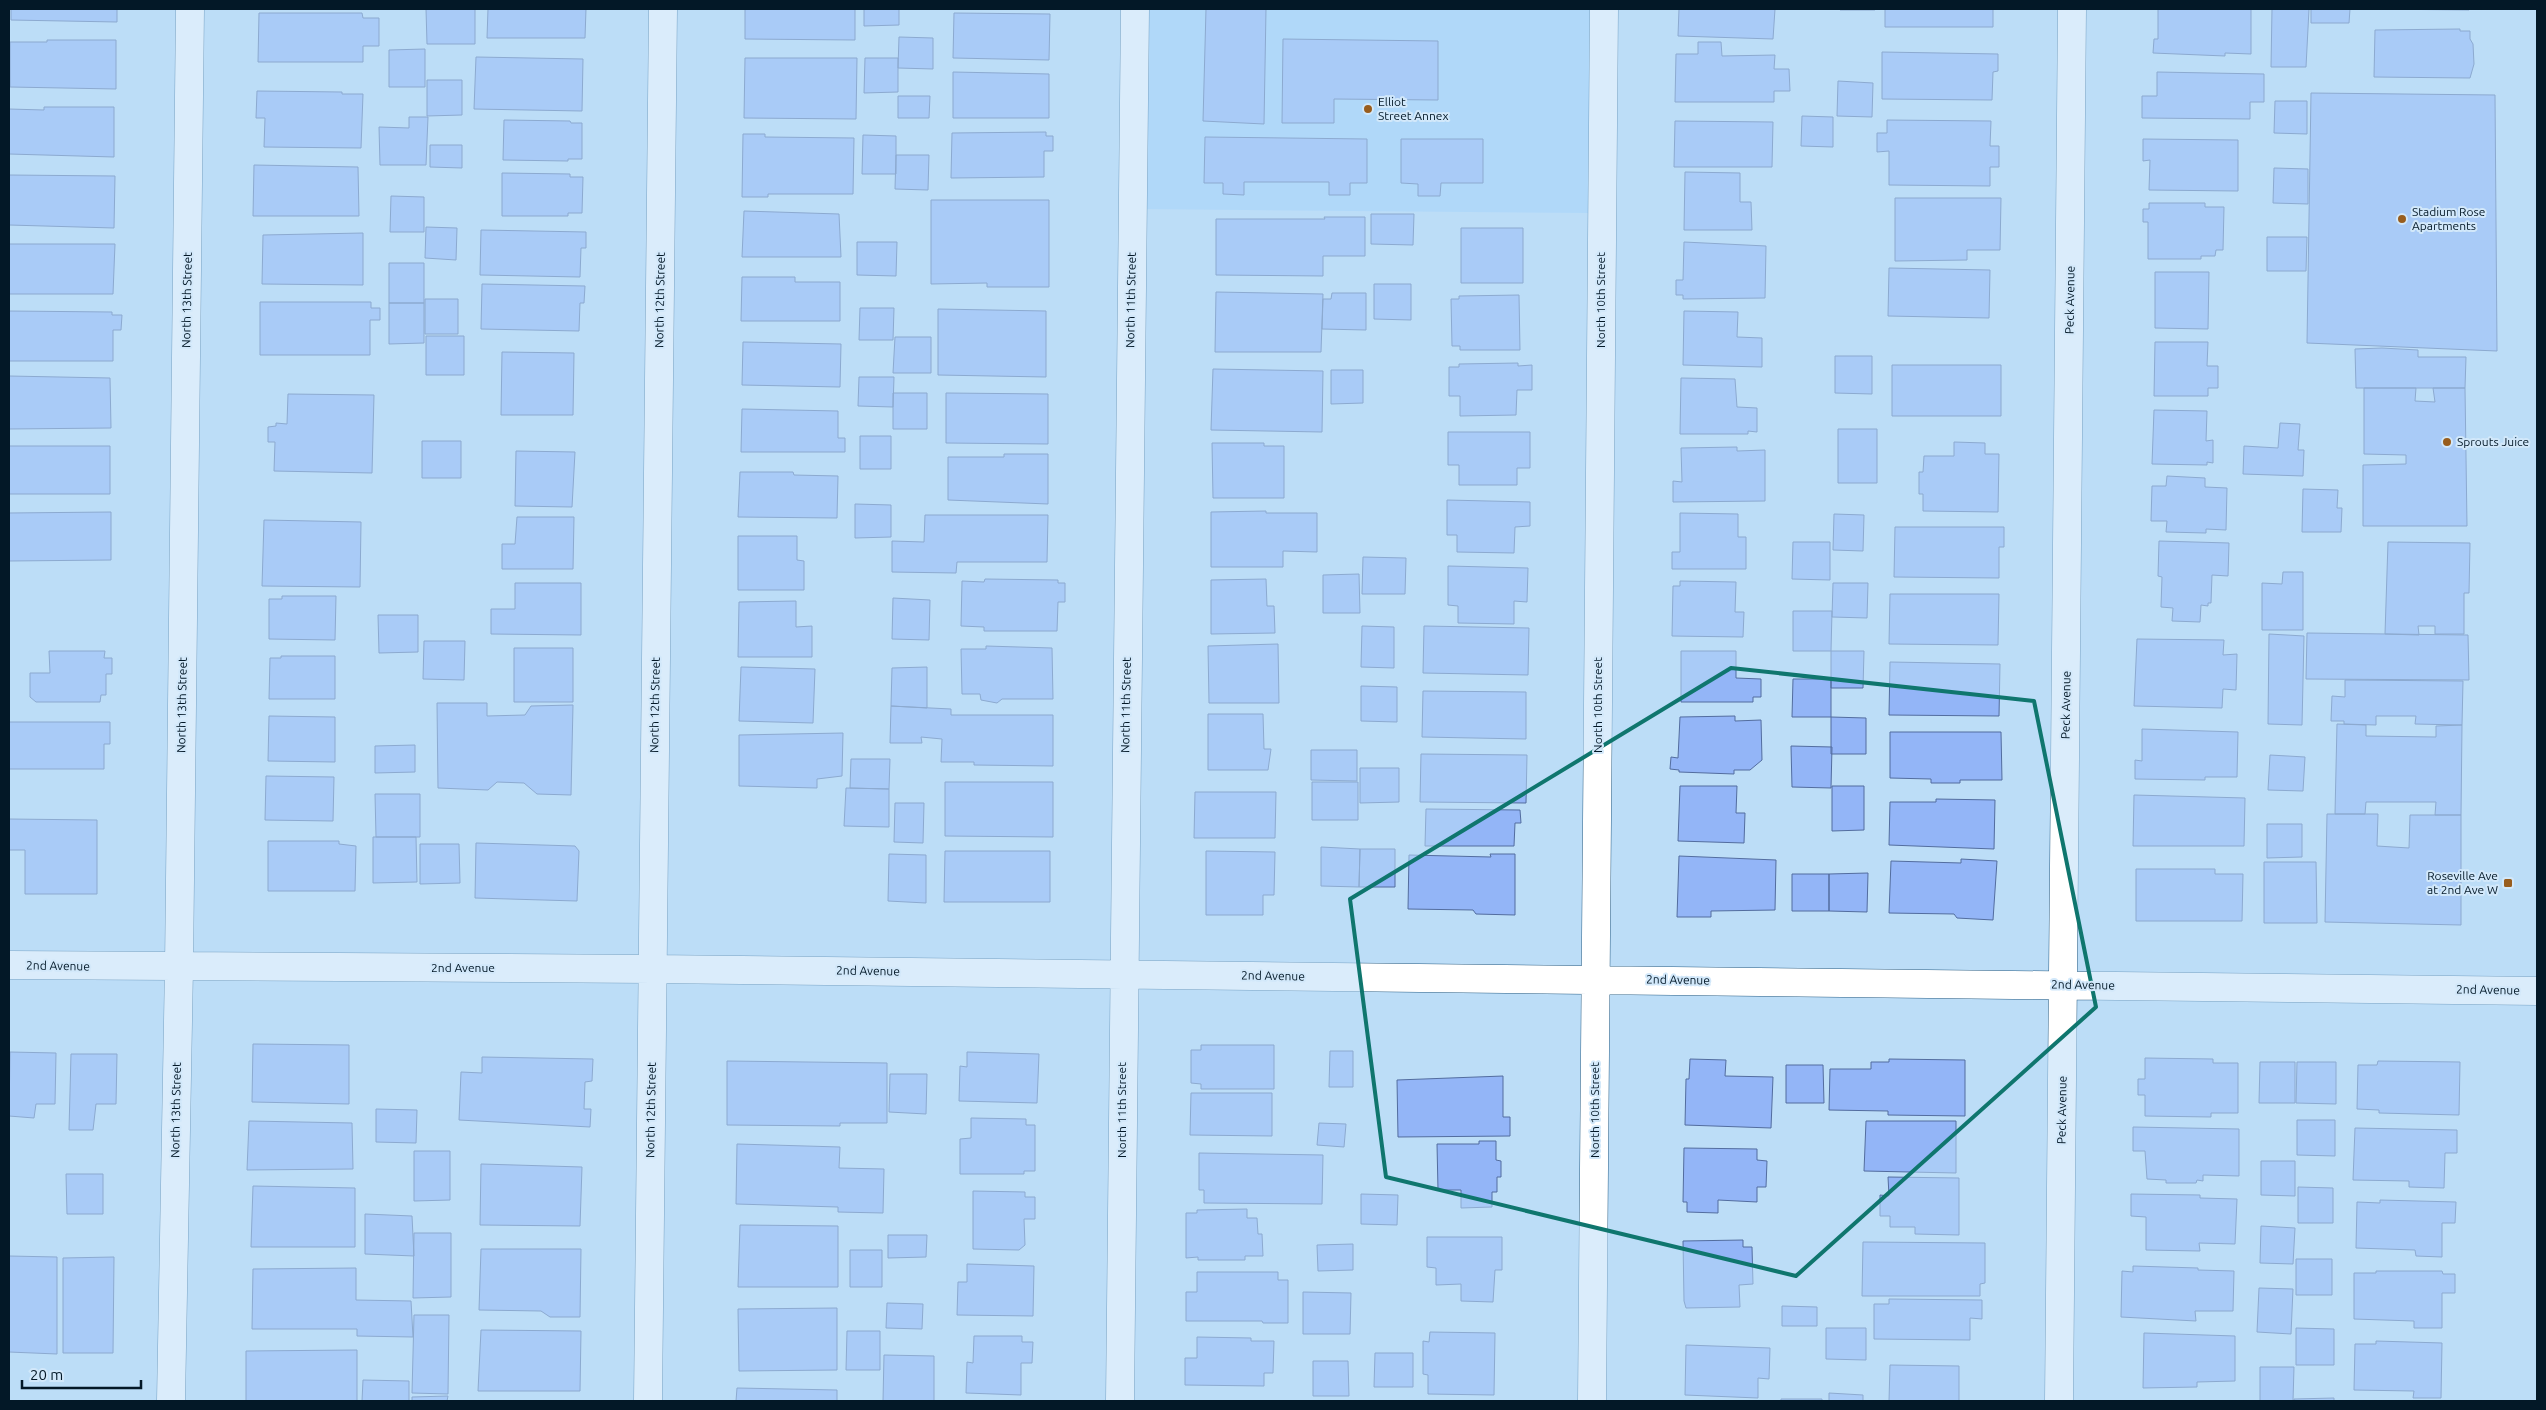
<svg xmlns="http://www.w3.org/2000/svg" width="2546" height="1410" viewBox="0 0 2546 1410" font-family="Ubuntu,sans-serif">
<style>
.built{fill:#a2d3fb}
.building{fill:#93b5f7;stroke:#536d9f}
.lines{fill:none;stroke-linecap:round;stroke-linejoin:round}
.street-casing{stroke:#295e85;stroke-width:29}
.street{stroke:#fff;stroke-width:28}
.marked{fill:none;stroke:#0f766e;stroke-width:4;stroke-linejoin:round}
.poi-dot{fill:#985d1e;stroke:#d2e8fa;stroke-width:2}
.labels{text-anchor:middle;stroke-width:4;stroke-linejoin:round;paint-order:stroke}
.poi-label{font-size:12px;fill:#031827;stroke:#d2e8fa;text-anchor:start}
.street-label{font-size:12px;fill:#031827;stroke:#d2e8fa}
</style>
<rect width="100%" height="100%" fill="#bcddf7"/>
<path class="built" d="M1143,9H1595L1592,213L1142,209Z"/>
<path class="building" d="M11,9H117V22L11,20Z
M426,9H475V44H427Z
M488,9H586L585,38H487Z
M745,9H855V40L745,39Z
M864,9H899V25L864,26Z
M1206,9H1266L1264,124L1203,121Z
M1679,9H1775L1773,39L1678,36Z
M1840,9H1875V10H1840Z
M1885,9H1993V27H1885Z
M2158,9H2251V54L2225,53V56L2153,53L2154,39H2158Z
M2272,9H2309L2306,67H2271Z
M2311,9H2350L2349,23H2311Z
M2374,9H2470L2469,10Z
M259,13H362L363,18H379V46H363V62H258Z
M954,13L1050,14L1049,60L953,58Z
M2460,29V31H2470V39L2473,44L2474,64L2470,78L2374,77L2375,30Z
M899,37L933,38V69L898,68Z
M1283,39L1438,41V100L1334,99V123H1282Z
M47,40H116V89L10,87V42H47Z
M1698,42H1721L1722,56L1775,55L1774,69H1789L1790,91H1774V102H1675L1676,54H1698Z
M425,49V87H389V50Z
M1882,52L1998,54V71L1993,72L1992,100L1882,99Z
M476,57L583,59L582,111L474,109Z
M745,58H857L856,119L744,118Z
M865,58H898V92L864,93Z
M953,72L1049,74V118H953Z
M2157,72L2264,74V102H2250V119L2142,118V96H2157Z
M427,80H462V115L427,116Z
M1838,81L1873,83L1872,117L1837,116Z
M257,91L342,92V94H363L361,148L264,147L265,118H256Z
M2311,93L2495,95L2497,351L2307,343Z
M898,96H930L929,118H898Z
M2275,101H2307V134L2274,133Z
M44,107H114V157L9,154V109L44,110Z
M1802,116L1833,117V147L1801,146Z
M409,117H428L426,165H380L379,127L409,128Z
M504,120L570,121L571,123H582V159H568V161L503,160Z
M1887,120L1991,121L1990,146H1999V167H1990V186L1889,185V151L1877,152V133H1887Z
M1675,121L1773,122L1772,167H1674Z
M1046,132V136H1053V151H1044V177L951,178L952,133Z
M743,134H765V137L854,138L853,194H768V197H742Z
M863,135L896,136V174H862Z
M1205,137L1367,139V183H1350V195H1329V182H1244V195L1223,194V183H1204Z
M1401,139H1483V183H1441L1440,196H1418V184L1401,183Z
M2143,139L2238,140V191L2149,190L2150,160L2143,161Z
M430,145H462V168L430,167Z
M896,155H929L928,190L895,189Z
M254,165L358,167L359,216H253Z
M2274,168L2308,169V204L2273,203Z
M1685,172L1740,173V202H1751L1752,230H1684Z
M502,173L570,174V177H583L582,213H568V216H502Z
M9,175L115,176L114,228L9,225Z
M391,196L424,197V232H390Z
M1895,198H2001L2000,250H1967V260L1895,261Z
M931,200H1049V287H987V283L931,284Z
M2149,203H2205V207H2224L2223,250H2216L2215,256H2201V259H2148V222H2143V209H2149Z
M744,211L839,214L841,257H742Z
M1371,214H1414L1413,245L1371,244Z
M1324,217H1365V256H1323V276L1216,275V219H1325Z
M426,227L457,228L456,260L425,258Z
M1461,228H1523V283H1461Z
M481,230L586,232V248H581L580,277L480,275Z
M363,233V285L262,284L263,235Z
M2267,237H2307L2306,271H2267Z
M857,242H897L896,276L857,275Z
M1684,242L1766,246L1765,298L1683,299V295H1676V280H1683Z
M9,244H115L113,294H9Z
M389,263H424V303H389Z
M1889,268L1990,270L1989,318L1888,316Z
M2155,272H2209L2208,329L2155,328Z
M742,277H795V282H840V321H741Z
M482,284L585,286L584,303H580L579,331L481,329Z
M1374,284H1411V320L1374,319Z
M1216,292L1323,294L1321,352H1215Z
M1332,293H1366V330L1322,329L1323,299H1331Z
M1519,295L1520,350H1460V346H1452L1451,299H1459V296Z
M425,299H458V334H425Z
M260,302H371V308H380V320H370V355H260Z
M389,303H424V343L389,344Z
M860,308H894L893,340H859Z
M938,309L1046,311V377L938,375Z
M9,311L112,312V315H122L121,330H113V361H9Z
M1684,311L1738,312L1737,337L1762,338V367L1683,365Z
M426,336H464V375H426Z
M895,337H931V373H893Z
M743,342L841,344L840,387L742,385Z
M2155,342H2208L2207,366H2218V388H2208V396H2154Z
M2382,348L2418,350V357H2466L2465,388H2356L2355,349Z
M502,352L574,353L573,415H501Z
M1835,356H1872V394L1835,393Z
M1518,363V366L1532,365V390H1517L1516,415L1460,416V396H1449V367H1459V364Z
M1892,365H2001V416H1892Z
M1213,369L1323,371L1322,432L1211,430Z
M1331,370H1363V403L1331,404Z
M9,376L110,378L111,428L9,429Z
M859,377H894L893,407L858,406Z
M1681,378L1735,379L1737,407L1757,408V432L1748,431V434H1680Z
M2364,388H2416L2415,401L2435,402L2433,388H2465L2467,526H2363V465L2406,464V455L2364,454Z
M893,393H927V429H893Z
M946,393L1048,394V444L946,443Z
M288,394L374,395L372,473L274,471L275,442H268V427L276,426V423L287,424Z
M742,409L838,411V438H845V452H741Z
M2154,410L2207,411L2206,441L2213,440V463L2207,462V465L2152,464Z
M2280,423L2300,424L2298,450H2304L2303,476L2243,474L2244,446L2278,448Z
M1838,429H1877V483H1838Z
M1448,432H1530V468H1517V485H1459V465H1448Z
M860,436H891V469H860Z
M422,441H461V478H422Z
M1954,442L1985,443V454H1999L1998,512L1923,511V494H1919V472H1923L1924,456H1954Z
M1212,443H1264V446H1284V498H1213Z
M9,446H110V494H9Z
M1737,447V451L1765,450V501L1673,502V481L1682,482L1681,448Z
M516,451L575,452L572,507L515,506Z
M1004,454H1048V504L948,500V457H1004Z
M740,472H793L794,475L838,476L837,518L738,517Z
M2167,476L2205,478V487L2227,488L2226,530L2206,529V533L2166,532L2167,521H2151L2152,486H2166Z
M2303,489L2338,490L2337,508H2342L2341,532H2302Z
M1447,500L1530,502V526L1515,527L1514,553L1457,552V535H1447Z
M855,504L891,505V537L855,538Z
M1266,511V513H1317V552L1283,551V567H1211V512Z
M111,512V560L9,561V513Z
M1680,513L1738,514V537H1746V569H1672V552H1680Z
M1834,514L1864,515L1863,551L1833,550Z
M925,515H1048L1047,562H957L956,573L892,572V541L924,542Z
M517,517H574L573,569H502V544H515Z
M264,520L361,522L360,587L262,586Z
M1895,527H2004V547H1999V578L1894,577Z
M738,536H797V560L804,561V590H738Z
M2159,541L2229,543L2228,576L2212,575L2211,603H2208V606L2201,605L2200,622L2172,621L2173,608L2161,607L2162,577L2158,576Z
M1793,542H1830V580L1792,579Z
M2388,542L2470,543L2469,593H2464V634H2435V626H2418L2419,635L2385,634Z
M1363,557L1406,558L1405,594H1362Z
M1448,566L1528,568L1527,602L1514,601V624L1458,623V606L1448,605Z
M2283,572H2303V630H2262V583L2282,584Z
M1359,574L1360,613H1323V575Z
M985,579L1058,580V583H1065V602H1058L1057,631H984V627L961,626L962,581L984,582Z
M1266,579L1267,606H1274L1275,633L1211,634V580Z
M1680,581L1736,582L1735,612H1744L1743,637L1672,636L1673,586H1680Z
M515,583H581V635L491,634V609H515Z
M1833,583H1868L1867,618L1832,617Z
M1890,594H1999L1998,645L1889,644Z
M282,596H336L335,640L269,639V599H282Z
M893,598L930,600L929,640L892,639Z
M796,601V627L812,626V657H738L739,602Z
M1793,611H1832L1831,651H1793Z
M378,615H418V652L379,653Z
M1362,626L1394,627V668L1361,667Z
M1424,626L1529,628L1528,675L1423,673Z
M2307,633L2468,635L2469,680L2306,679Z
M2269,634L2304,636L2302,725L2268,724Z
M2137,639L2224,640L2223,655L2237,654L2236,690L2223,689L2222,708L2134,706Z
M424,641H465L464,680L423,679Z
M1278,644L1279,703H1209L1208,646Z
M986,646L1052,648L1053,699H1002L997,703L981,700L980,694H962L961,649H986Z
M514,648H573V702H514Z
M49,651H105L104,658H112V674H106V695H101L100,702H36L30,697V673H50Z
M1681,651H1736V678L1761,679V697H1753V702H1681Z
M1831,651H1864L1863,688H1831Z
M281,656H335V699H269L270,658H281Z
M1890,662L2000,664L1999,716L1889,715Z
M741,667L815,669L813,723L739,721Z
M927,667V708L891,706L892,668Z
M1793,679H1831V717H1792Z
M2345,680L2463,681L2462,725L2415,724L2416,716H2376V725L2344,724V721H2331L2332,696L2345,697Z
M1361,686L1397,687V722L1361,721Z
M1423,691L1526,692V739L1422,737Z
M437,703H487V716L525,715L531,706L573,705L571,795L537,794L524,783L497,782L488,790L438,788Z
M891,706L951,709V715H1053V766L974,765V762H941L942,739L921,737L922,743H890Z
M1208,714H1263L1264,749H1271L1268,770H1208Z
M269,716L335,717V762L268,761Z
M1735,716V721L1761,720L1762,760L1750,770H1734V774L1679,772V770L1670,769L1671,757L1678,758L1680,717Z
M1831,717L1866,718V754H1831Z
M9,722H110V744H104V769H9Z
M2337,724L2366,725V736L2436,737V726L2462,725L2461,815H2435L2436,802H2366L2365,814H2335Z
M2142,729L2238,732L2237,777H2205V780L2135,779V760L2142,761Z
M1890,732H2001L2002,780H1960V783H1931V779L1890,778Z
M843,733L842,776L817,779V788L739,786V735Z
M415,745V772L375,773V746Z
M1791,746L1832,747L1831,788L1792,787Z
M1311,750H1357V781L1311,780Z
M1421,754L1527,755L1526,803L1420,802Z
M2270,755L2305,757L2303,791L2268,790Z
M851,759H890L889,789L850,788Z
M1360,768H1399V802L1360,803Z
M266,776L334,777L333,821L265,820Z
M945,782H1053V837L945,836Z
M1312,782H1358V820H1312Z
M1680,786H1737L1736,813H1745L1744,843L1678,841Z
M1832,786H1864V830L1832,831Z
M846,788L889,789V827L844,826Z
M1195,792H1276L1275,838H1194Z
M375,794H420V837H376Z
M2134,795L2245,798L2244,846H2133Z
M1936,799L1995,800L1994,849L1889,845L1890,802H1936Z
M895,803H924L923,843L894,842Z
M1426,809L1520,810L1521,823H1515L1514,846H1425Z
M2327,814H2378L2377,846L2409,848L2410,815H2461V925L2325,922Z
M9,819L97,820V894H25V850H9Z
M2267,824H2302V857L2267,858Z
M373,837H416L417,882L373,883Z
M268,841H339V844L356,846L355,891H268Z
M476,843L575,846L579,851L577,901L475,898Z
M420,844H459L460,883L420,884Z
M1321,847L1360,849L1359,887L1321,886Z
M1360,849H1395V887H1359Z
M945,851H1050V902H944Z
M1206,851L1275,852L1274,895H1263V915H1206Z
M889,854L926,855V903L888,901Z
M1490,854H1515V915L1476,914L1473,910L1408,909L1409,855L1491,857Z
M1679,856L1776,860L1775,910L1711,911V917H1677Z
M1961,859L1997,861L1993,920L1957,918L1954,914L1889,913L1891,861L1961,863Z
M2264,862H2316L2317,923H2264Z
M2136,869H2215V874H2243L2242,921H2136Z
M1868,873L1867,912L1829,911V874Z
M1792,874H1829V911H1792Z
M253,1044L349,1045V1104L252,1102Z
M1201,1045H1274V1089H1201V1084L1191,1083V1050H1201Z
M1330,1051H1353V1087H1329Z
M10,1052L56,1053L55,1104H36L34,1118L9,1116Z
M967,1052L1039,1054L1037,1103L959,1101L960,1066L967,1067Z
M71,1054H117L116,1104H96L93,1130H69Z
M482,1057L593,1059L592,1081L585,1082L584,1109H591L590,1127L459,1120L461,1072L482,1073Z
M2145,1058L2213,1059V1063H2238V1113H2211V1117L2145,1116V1095H2138V1079H2145Z
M1690,1059L1726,1060L1725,1076L1773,1077L1771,1128L1685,1125L1686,1079H1689Z
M1889,1059L1965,1060V1116L1888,1115V1111L1829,1110L1830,1069H1871V1062H1889Z
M727,1061L887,1063V1123H840V1126L727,1125Z
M2378,1061L2460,1062L2459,1115L2379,1113V1110L2357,1109L2358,1065H2377Z
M2260,1062H2295V1103H2259Z
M2297,1062H2336V1104L2296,1103Z
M1786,1065H1823L1824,1103H1786Z
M890,1074H927L926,1114L889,1112Z
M1503,1076V1117H1510V1136L1398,1137L1397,1080Z
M1191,1093H1272V1136L1190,1135Z
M376,1109L417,1110L416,1143L376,1142Z
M971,1118L1026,1119V1125H1035V1171H1024V1174H960V1139L971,1138Z
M2297,1120H2335V1156L2297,1155Z
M249,1121L352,1123L353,1169L247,1170Z
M1866,1121H1956V1173L1864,1171Z
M1319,1123L1346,1124L1344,1147L1317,1145Z
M2133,1127L2239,1129V1176L2203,1175V1181L2197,1180L2196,1183H2166V1180L2147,1179L2145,1151H2133Z
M2355,1128L2457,1130V1153H2445L2444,1188L2409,1187V1181L2353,1180Z
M1479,1141H1496V1160L1501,1161V1177H1497V1192H1492V1207L1461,1208V1190H1438L1437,1144H1479Z
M737,1144L840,1147L839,1168L884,1169L883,1213L838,1212V1207L736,1204Z
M1684,1148L1757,1149V1160L1767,1161L1766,1187H1757V1202L1718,1200V1213L1687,1212V1202H1683Z
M414,1151H450V1200L414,1201Z
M1199,1153L1323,1155L1322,1204L1204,1203V1190H1199Z
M2261,1161H2295V1196L2261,1195Z
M481,1164L582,1167L580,1226L480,1225Z
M66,1174H103V1214H67Z
M1888,1177L1959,1178V1235L1915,1234V1227H1890V1216H1880V1195L1889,1196Z
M253,1186L355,1188V1247H251Z
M2298,1187L2333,1188V1223H2298Z
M973,1191L1025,1192V1197H1035V1219H1024L1025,1245L1019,1250L973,1249Z
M1361,1194L1398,1195L1397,1225L1361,1224Z
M2131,1194L2200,1195V1198L2237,1199L2235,1244L2199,1243L2200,1251L2146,1250V1217L2131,1216Z
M2380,1200L2456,1202L2455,1223H2442V1257L2416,1256L2415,1250L2356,1248L2357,1202L2380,1203Z
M1247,1209V1218H1257L1258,1234H1262L1263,1256H1245V1260H1198V1257L1186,1258V1213H1197V1210Z
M365,1214L412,1216L414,1256L365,1254Z
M740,1225L838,1226V1287H738Z
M2261,1226L2295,1228L2293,1264L2260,1263Z
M414,1233H451V1297L413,1298Z
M888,1235H927L926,1257L888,1258Z
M1427,1237H1502V1270H1495L1493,1302L1461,1301V1284L1436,1285V1268L1427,1267Z
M1743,1240V1247H1752L1753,1284L1739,1285L1740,1307L1686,1308L1684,1301L1683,1241Z
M1863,1242L1985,1243V1283L1980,1284V1296H1862Z
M1353,1244V1270L1318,1271L1317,1245Z
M481,1249H581L580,1317H550L541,1311L479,1310Z
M850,1250H882V1287H850Z
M9,1256L57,1257V1354L9,1352Z
M114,1257L113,1353H63V1258Z
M2296,1259H2332V1295H2296Z
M967,1264L1034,1266L1033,1316L957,1315L958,1282H967Z
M2133,1266L2198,1268V1270L2234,1271L2233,1311H2195L2196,1321L2121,1317L2122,1271L2133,1272Z
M356,1268V1300L411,1301L413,1337L357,1336V1329H252L253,1269Z
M2376,1271H2442L2443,1274H2455V1293H2442V1328H2414V1321L2354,1319V1273H2376Z
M1197,1272H1278V1280H1288V1323H1263L1262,1321H1186V1292H1197Z
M2259,1288L2293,1289L2291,1334L2257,1332Z
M1303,1292L1351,1293L1350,1334H1303Z
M1889,1299L1982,1300V1319L1970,1318V1340L1874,1339V1304H1889Z
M887,1303L923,1304L922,1329L886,1328Z
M1782,1306L1817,1307V1326H1782Z
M837,1308V1370L739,1371L738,1309Z
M414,1315H449L448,1394L412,1393Z
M1826,1328H1866V1360L1826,1359Z
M2296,1328L2334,1329V1365H2296Z
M481,1330L581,1331L580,1391H478Z
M847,1331H880V1370H846Z
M1430,1332L1495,1333L1494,1395L1428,1394V1375L1423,1374V1341L1429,1342Z
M2144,1333L2235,1336V1381L2197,1382V1387L2143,1388Z
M974,1336H1022V1342H1033L1032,1363H1021V1395L966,1393L967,1362L973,1363Z
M1197,1337L1251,1338V1341H1274L1273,1373H1264V1386L1185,1385V1358H1197Z
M2376,1341L2442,1343L2441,1398H2413L2414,1391L2354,1390L2355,1344H2376Z
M1686,1345L1770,1348L1769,1379L1758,1378V1398L1685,1395Z
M357,1350V1401H246V1351Z
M1375,1353H1413V1387H1374Z
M884,1355L934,1356V1401H883Z
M1313,1361H1348L1349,1396H1313Z
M1890,1365L1959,1366V1401H1889Z
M2260,1367H2294L2293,1401H2260Z
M363,1380L409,1381V1401H362Z
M737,1388L837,1390V1401H736Z
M1829,1393L1863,1395V1401H1829Z
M448,1396L447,1401H412V1397Z
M2334,1398V1401H2294V1399Z
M1781,1399H1822V1401H1781Z"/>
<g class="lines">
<g class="street-casing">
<path id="street" d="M9,965L652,969L2537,991
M171,1401L179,967L190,9
M648,1401L663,9
M1120,1401L1135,9
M1592,1401L1604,9
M2059,1401L2072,9"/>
</g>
<use href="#street" class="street"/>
</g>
<path d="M0 0H2546V1410H0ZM1731,668L2034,701L2096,1007L1796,1276L1386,1177L1350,899Z" fill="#bcddf7" fill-opacity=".55" fill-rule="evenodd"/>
<path class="marked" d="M1731,668L2034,701L2096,1007L1796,1276L1386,1177L1350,899Z"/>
<g class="poi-dot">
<circle cx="1368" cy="109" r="5"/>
<circle cx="2402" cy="219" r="5"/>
<circle cx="2447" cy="442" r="5"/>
<rect x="2503" y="878" width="10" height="10" rx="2.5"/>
</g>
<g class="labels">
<g class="poi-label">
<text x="1378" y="106">Elliot<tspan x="1378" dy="14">Street Annex</tspan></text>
<text x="2412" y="216">Stadium Rose<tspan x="2412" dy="14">Apartments</tspan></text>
<text x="2457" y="446">Sprouts Juice</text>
<text x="2498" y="880" text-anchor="end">Roseville Ave<tspan x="2498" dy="14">at 2nd Ave W</tspan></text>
</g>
<g class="street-label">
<text transform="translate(187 300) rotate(-89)" y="4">North 13th Street</text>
<text transform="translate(660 300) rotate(-89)" y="4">North 12th Street</text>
<text transform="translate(1131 300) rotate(-89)" y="4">North 11th Street</text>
<text transform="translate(1601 300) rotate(-90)" y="4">North 10th Street</text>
<text transform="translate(2070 300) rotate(-89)" y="4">Peck Avenue</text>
<text transform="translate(182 705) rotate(-89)" y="4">North 13th Street</text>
<text transform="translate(655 705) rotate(-89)" y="4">North 12th Street</text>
<text transform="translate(1126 705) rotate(-89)" y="4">North 11th Street</text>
<text transform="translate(1598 705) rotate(-90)" y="4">North 10th Street</text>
<text transform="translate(2066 705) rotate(-89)" y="4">Peck Avenue</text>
<text transform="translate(58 966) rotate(1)" y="4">2nd Avenue</text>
<text x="463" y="972">2nd Avenue</text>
<text transform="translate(868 971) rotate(1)" y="4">2nd Avenue</text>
<text transform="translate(1273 976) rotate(1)" y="4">2nd Avenue</text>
<text transform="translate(1678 980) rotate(1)" y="4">2nd Avenue</text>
<text transform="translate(2083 985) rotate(1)" y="4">2nd Avenue</text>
<text transform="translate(2488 990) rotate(1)" y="4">2nd Avenue</text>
<text transform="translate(176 1110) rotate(-89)" y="4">North 13th Street</text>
<text transform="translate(651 1110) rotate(-89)" y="4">North 12th Street</text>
<text transform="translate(1122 1110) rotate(-90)" y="4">North 11th Street</text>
<text transform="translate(1595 1110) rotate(-90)" y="4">North 10th Street</text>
<text transform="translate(2062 1110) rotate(-89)" y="4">Peck Avenue</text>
</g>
</g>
<rect width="2546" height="1410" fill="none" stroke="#031827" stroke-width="20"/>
<path d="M22 1380v8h119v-8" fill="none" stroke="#031827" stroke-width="2.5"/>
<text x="30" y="1380" font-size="15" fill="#031827" stroke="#d2e8fa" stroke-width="4" paint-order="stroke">20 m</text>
</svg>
